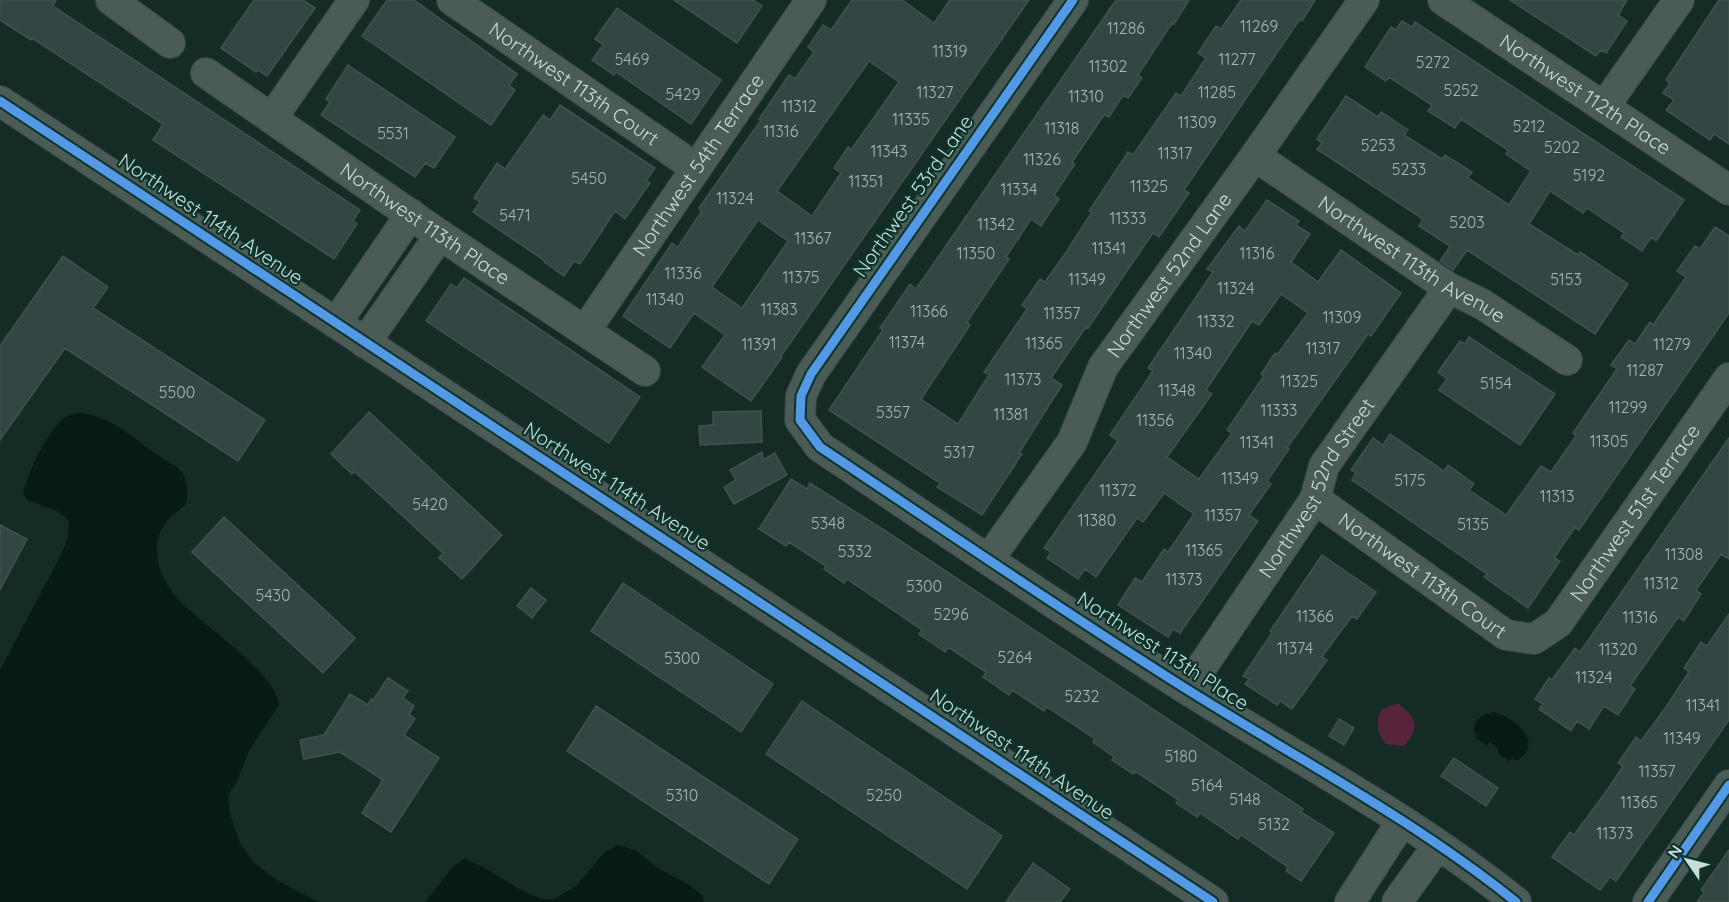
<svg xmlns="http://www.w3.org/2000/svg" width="1729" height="902" viewBox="0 0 1729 902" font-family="Quicksand,sans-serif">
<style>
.green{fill:#57243b}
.water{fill:#071a16}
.building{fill:#344643;stroke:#40524e;stroke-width:1.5;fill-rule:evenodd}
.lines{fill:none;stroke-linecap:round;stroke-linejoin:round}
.minor-casing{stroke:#374743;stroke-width:32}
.minor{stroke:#4b5b56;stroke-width:30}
.cycleway-casing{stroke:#0c342c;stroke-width:13}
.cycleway{stroke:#5399e6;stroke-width:9}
.labels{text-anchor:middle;stroke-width:4.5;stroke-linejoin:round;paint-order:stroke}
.number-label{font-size:16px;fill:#a4b7b3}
.street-label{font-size:20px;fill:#c9ddd8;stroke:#0c342c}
</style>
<rect width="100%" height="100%" fill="#152b26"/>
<path class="green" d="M1399,704C1418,719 1420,727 1404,746L1386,744C1373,728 1373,705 1399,704Z"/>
<path class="water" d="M80,413C112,416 134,439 159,456C166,461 177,466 182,472C186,477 188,492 187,499C185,510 175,511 169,518C149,541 156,571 173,593C197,624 274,668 279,705L250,749L236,783L228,795L230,814L240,843L254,863L275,879L318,902H0V670L60,557L68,538L69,520L57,511L27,500L23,492C28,473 49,426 67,416C70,414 76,414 80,413Z
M1492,712C1514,716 1547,743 1516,761L1512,758L1509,761L1498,753V748L1490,742L1487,746L1475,737L1477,734L1474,732C1473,723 1480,717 1486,713L1490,715Z
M617,845L635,850L659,869L688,884L702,895L704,902H425L453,867L464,859L483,867L519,889L541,899H554L576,886L603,854Z"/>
<path class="building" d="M0,0H56L53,6L360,210L353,221L357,224L334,259L153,140L163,124L32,38L31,40L0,20Z
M254,0H303L315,8L267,76L258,70L256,72L221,48Z
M387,0H414L517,74L509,85L515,90L491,125L362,36Z
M674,0H753L762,6L737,43Z
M852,0H902L934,23L950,0H1029L781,356L782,357L751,401L702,367L725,335L694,313L670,348L623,316L672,243L678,247L702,211L699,208L761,120L759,119L789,75L795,79L814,52L808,47L823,25L831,30ZM869,61L899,82L851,150L848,147L834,168L841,173L812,216L777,191ZM758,220L788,241L742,308L712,287Z
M1116,0H1189L1174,24L1172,23L1138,75L1142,78L1128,98L1123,95L1109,117L1104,115L1072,162L1075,164L1054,195L1059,199L1041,226L1031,219L1006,257L1009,259L967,322L970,325L921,399L958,424L989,375L984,372L1027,309L1022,305L1040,279L1045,282L1067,251L1092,212L1089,211L1128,152L1133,155L1176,93L1181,96L1206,58L1198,53L1216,26L1221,29L1241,0H1315L1302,21L1300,19L1184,190L1189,193L1159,237L1153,233L1088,328L1086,327L1051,378L1062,385L1019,453L1022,454L982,515L937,487L940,483L829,410L883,330L880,328L910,284L916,289Z
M1510,0H1627L1618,15L1627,21L1606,53L1601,50L1596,56Z
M1719,0H1729V144L1714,134L1710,140L1666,110L1674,100L1663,93L1670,83L1666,80Z
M617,8L721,80L691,124L616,72L614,75L592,60L603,45L595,39Z
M1402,21L1412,27L1415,22L1684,200L1656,241L1651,237L1642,251L1621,237L1624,233L1587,208L1583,213L1550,191L1529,224L1578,255L1580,252L1628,284L1595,334L1467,250L1453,270L1440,261L1450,246L1419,226L1423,219L1317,149L1322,143L1317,139L1346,96L1378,117L1381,112L1408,130L1404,135L1442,159L1445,155L1472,172L1468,178L1509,205L1531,171L1506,154L1508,150L1461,119L1455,128L1428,111L1432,105L1389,77L1386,81L1365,67L1391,27L1396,30Z
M348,65L455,137L434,168L425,163L415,177L321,115L330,102L326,99Z
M560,105L655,168L646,181L650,183L625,219L615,211L580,264L574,261L564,276L544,262L545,261L473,212L480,202L474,198L497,163L505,169L543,115L550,120Z
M1267,200L1299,221L1296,225L1310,234L1291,262L1318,282L1341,250L1401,293L1371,336L1368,334L1287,448L1289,449L1267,481L1271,484L1249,515L1258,521L1180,633L1173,629L1168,637L1118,605L1135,578L1142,582L1164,549L1168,552L1194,514L1164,493L1143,522L1137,518L1096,577L1085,569L1078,579L1047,558L1051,552L1044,548L1118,441L1110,435L1153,371L1148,368L1213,272L1207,269L1239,226L1245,231ZM1281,294L1308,313L1277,355L1275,353L1261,374L1264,376L1227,430L1232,433L1199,479L1167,457L1212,394L1206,390L1252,321L1259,325Z
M1715,227L1729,236V313L1579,530L1575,527L1554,558L1560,561L1528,608L1484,577L1487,574L1352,480L1356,473L1351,470L1373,438L1383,445L1390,434L1444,471L1448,465L1474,484L1469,490L1506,515L1541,466L1551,472L1576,436L1573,433L1617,369L1611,365L1629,340L1635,344L1650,322L1653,325L1686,277L1677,271L1695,246L1700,249Z
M63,256L108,287L93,308L265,420L238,461L65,348L0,440V346Z
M464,278L640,397L609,443L426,321L451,284L457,288Z
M1469,337L1555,394L1520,445L1439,390L1447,379L1438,372L1460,341L1465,344Z
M761,411L762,442L700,445L699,426L713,425V412Z
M369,412L502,535L462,579L439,558L443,553L354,471L352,474L331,454Z
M1729,438V559L1721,554L1696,590L1701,594L1684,621L1678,617L1630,686L1635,689L1618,715L1604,706L1589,729L1577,721L1571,731L1539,709L1543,704L1535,699L1549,678L1552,680L1575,648L1580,652Z
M762,452L763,460L775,453L787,475L734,504L724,487L736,480L730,470Z
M791,479L807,489L810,483L887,532L1303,809L1301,812L1334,833L1301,881L1286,871L1288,867L1241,835L1238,839L1200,813L1197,817L1176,803L1179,800L1135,771L1133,774L1112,760L1114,757L1093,742L1095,739L1047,707L1044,711L1012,690L1009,695L983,677L986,672L948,647L945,652L919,634L922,630L847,579L844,583L824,569L826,566L789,542L786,546L759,529Z
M224,517L355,638L323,673L192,552Z
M0,525L27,539L0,590Z
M1322,555L1376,592L1357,619L1352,616L1322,657L1327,660L1292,709L1280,701L1277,705L1245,684L1249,679L1243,676L1272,633L1270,631Z
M623,583L773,684L741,732L591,631Z
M531,588L546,600L532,618L517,606Z
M1729,614V720L1616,881L1610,877L1600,890L1552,857L1570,832L1574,835L1608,789L1623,766L1618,763L1636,737L1641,741L1664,710L1689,672L1684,668L1701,642L1707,646Z
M388,678L408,691L403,698L414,706L409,714L415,719L404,735L439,758L391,832L362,813L383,780L340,752L304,759L300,740L324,735L350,694L368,705L371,699L373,700Z
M802,701L1002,836L967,889L766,754Z
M596,706L798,839L769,884L567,751Z
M1339,719L1354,728L1344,745L1329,736Z
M1454,758L1498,788L1486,806L1441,776Z
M1729,850V902H1697L1704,892L1701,890Z
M1033,863L1070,889L1060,902H1006Z"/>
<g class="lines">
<g class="minor-casing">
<g id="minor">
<path d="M111,0L170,43"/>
<path id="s1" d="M452,0L696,168"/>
<path d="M1073,0L811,374L801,396L800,420L820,447C943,529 1064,612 1188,690C1298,759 1414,820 1516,902"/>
<path id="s2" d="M1443,0L1729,190"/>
<path id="s3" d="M206,73L440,235L645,371"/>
<path d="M0,101L1213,902"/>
<path d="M1604,107L1679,0"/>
<path d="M272,118L354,0"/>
<path id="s4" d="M1255,156L1449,288L1482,304L1567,360"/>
<path d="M336,323L411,214"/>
<path id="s5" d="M585,331L811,0"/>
<path d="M365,343L440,235"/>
<path id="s6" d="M1315,499L1506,635L1534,639L1558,623L1729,378"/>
<path id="s7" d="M989,559L1072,442L1103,367L1255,156L1364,0"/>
<path id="s8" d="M1187,689L1315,499L1324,466L1449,288"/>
<path d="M1350,902L1402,821"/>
<path d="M1397,902L1438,845"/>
<path d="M1648,902L1729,785"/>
</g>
</g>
<use href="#minor" class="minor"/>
<g class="cycleway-casing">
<path id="cycleway" d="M1073,0L811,374L801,396L800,420L820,447C943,529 1064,612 1188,690C1298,759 1414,820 1516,902
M0,101L1213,902
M1648,902L1729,785"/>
</g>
<use href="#cycleway" class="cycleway"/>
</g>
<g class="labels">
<g class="number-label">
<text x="1259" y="32">11269</text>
<text x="1126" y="34">11286</text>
<text x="950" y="57">11319</text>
<text x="632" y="65">5469</text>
<text x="1237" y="65">11277</text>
<text x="1433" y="68">5272</text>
<text x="1108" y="72">11302</text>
<text x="1461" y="96">5252</text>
<text x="935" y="98">11327</text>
<text x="1217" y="98">11285</text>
<text x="683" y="100">5429</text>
<text x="1086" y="102">11310</text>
<text x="799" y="112">11312</text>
<text x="911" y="125">11335</text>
<text x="1197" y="128">11309</text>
<text x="1529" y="132">5212</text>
<text x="1062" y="134">11318</text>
<text x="781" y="137">11316</text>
<text x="393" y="139">5531</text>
<text x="1378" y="151">5253</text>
<text x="1562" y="153">5202</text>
<text x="889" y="157">11343</text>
<text x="1175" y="159">11317</text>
<text x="1042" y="165">11326</text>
<text x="1409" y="175">5233</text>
<text x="1589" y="181">5192</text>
<text x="589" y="184">5450</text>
<text x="866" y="187">11351</text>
<text x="1149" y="192">11325</text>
<text x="1019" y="195">11334</text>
<text x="735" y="204">11324</text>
<text x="515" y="221">5471</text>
<text x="1128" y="224">11333</text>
<text x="1467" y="228">5203</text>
<text x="996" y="230">11342</text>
<text x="813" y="244">11367</text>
<text x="1109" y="254">11341</text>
<text x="976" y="259">11350</text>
<text x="1257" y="259">11316</text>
<text x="683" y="279">11336</text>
<text x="801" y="283">11375</text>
<text x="1087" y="285">11349</text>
<text x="1566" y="285">5153</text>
<text x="1236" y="294">11324</text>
<text x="665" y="305">11340</text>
<text x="779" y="315">11383</text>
<text x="929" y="317">11366</text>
<text x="1062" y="319">11357</text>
<text x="1342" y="323">11309</text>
<text x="1216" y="327">11332</text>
<text x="907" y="348">11374</text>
<text x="1044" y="349">11365</text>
<text x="759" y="350">11391</text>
<text x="1672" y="350">11279</text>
<text x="1323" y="354">11317</text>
<text x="1193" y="359">11340</text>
<text x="1645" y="376">11287</text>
<text x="1023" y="385">11373</text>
<text x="1299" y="387">11325</text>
<text x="1496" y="389">5154</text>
<text x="1177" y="396">11348</text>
<text x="177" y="398">5500</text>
<text x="1628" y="413">11299</text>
<text x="1279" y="416">11333</text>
<text x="893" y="418">5357</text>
<text x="1011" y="420">11381</text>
<text x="1155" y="426">11356</text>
<text x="1609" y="447">11305</text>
<text x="1257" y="448">11341</text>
<text x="959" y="458">5317</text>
<text x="1240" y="484">11349</text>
<text x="1410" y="486">5175</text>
<text x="1118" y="496">11372</text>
<text x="1557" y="502">11313</text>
<text x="430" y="510">5420</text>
<text x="1223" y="521">11357</text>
<text x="1097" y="526">11380</text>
<text x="828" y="529">5348</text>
<text x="1473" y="530">5135</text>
<text x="1204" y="556">11365</text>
<text x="855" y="557">5332</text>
<text x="1684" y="560">11308</text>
<text x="1184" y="585">11373</text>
<text x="1661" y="589">11312</text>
<text x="924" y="592">5300</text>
<text x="273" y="601">5430</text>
<text x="951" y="620">5296</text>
<text x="1315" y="622">11366</text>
<text x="1640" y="623">11316</text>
<text x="1295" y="654">11374</text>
<text x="1618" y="655">11320</text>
<text x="1015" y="663">5264</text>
<text x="682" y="664">5300</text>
<text x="1594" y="683">11324</text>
<text x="1082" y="702">5232</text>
<text x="1703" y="711">11341</text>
<text x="1682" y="744">11349</text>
<text x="1181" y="762">5180</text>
<text x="1657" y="777">11357</text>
<text x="1207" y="791">5164</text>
<text x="682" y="801">5310</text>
<text x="884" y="801">5250</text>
<text x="1245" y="805">5148</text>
<text x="1639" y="808">11365</text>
<text x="1274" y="830">5132</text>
<text x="1615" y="839">11373</text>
</g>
<g class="street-label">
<text dy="7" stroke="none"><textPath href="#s1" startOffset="148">Northwest 113th Court</textPath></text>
<text dy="7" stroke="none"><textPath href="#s2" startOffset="171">Northwest 112th Place</textPath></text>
<text dy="7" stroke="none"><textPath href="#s5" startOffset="201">Northwest 54th Terrace</textPath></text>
<text transform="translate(913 196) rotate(-55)" y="7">Northwest 53rd Lane</text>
<text transform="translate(211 219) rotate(34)" y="7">Northwest 114th Avenue</text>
<text dy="7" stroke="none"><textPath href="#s3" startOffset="266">Northwest 113th Place</textPath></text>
<text dy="7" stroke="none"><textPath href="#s4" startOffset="188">Northwest 113th Avenue</textPath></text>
<text dy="7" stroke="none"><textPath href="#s7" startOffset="338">Northwest 52nd Lane</textPath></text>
<text transform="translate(617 486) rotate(33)" y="7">Northwest 114th Avenue</text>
<text dy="7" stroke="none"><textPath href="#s8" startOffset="240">Northwest 52nd Street</textPath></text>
<text dy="7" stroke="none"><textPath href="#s6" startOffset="426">Northwest 51st Terrace</textPath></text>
<text dy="7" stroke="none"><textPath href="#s6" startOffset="132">Northwest 113th Court</textPath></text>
<text transform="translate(1163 651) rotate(33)" y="7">Northwest 113th Place</text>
<text transform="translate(1022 754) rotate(34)" y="7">Northwest 114th Avenue</text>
</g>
</g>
<g transform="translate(1687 860) rotate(305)" stroke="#0c342c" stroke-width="4.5" paint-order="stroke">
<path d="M0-4.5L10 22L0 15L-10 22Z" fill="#c9ddd8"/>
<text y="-9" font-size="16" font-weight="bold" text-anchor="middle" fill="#c9ddd8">N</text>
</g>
</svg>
